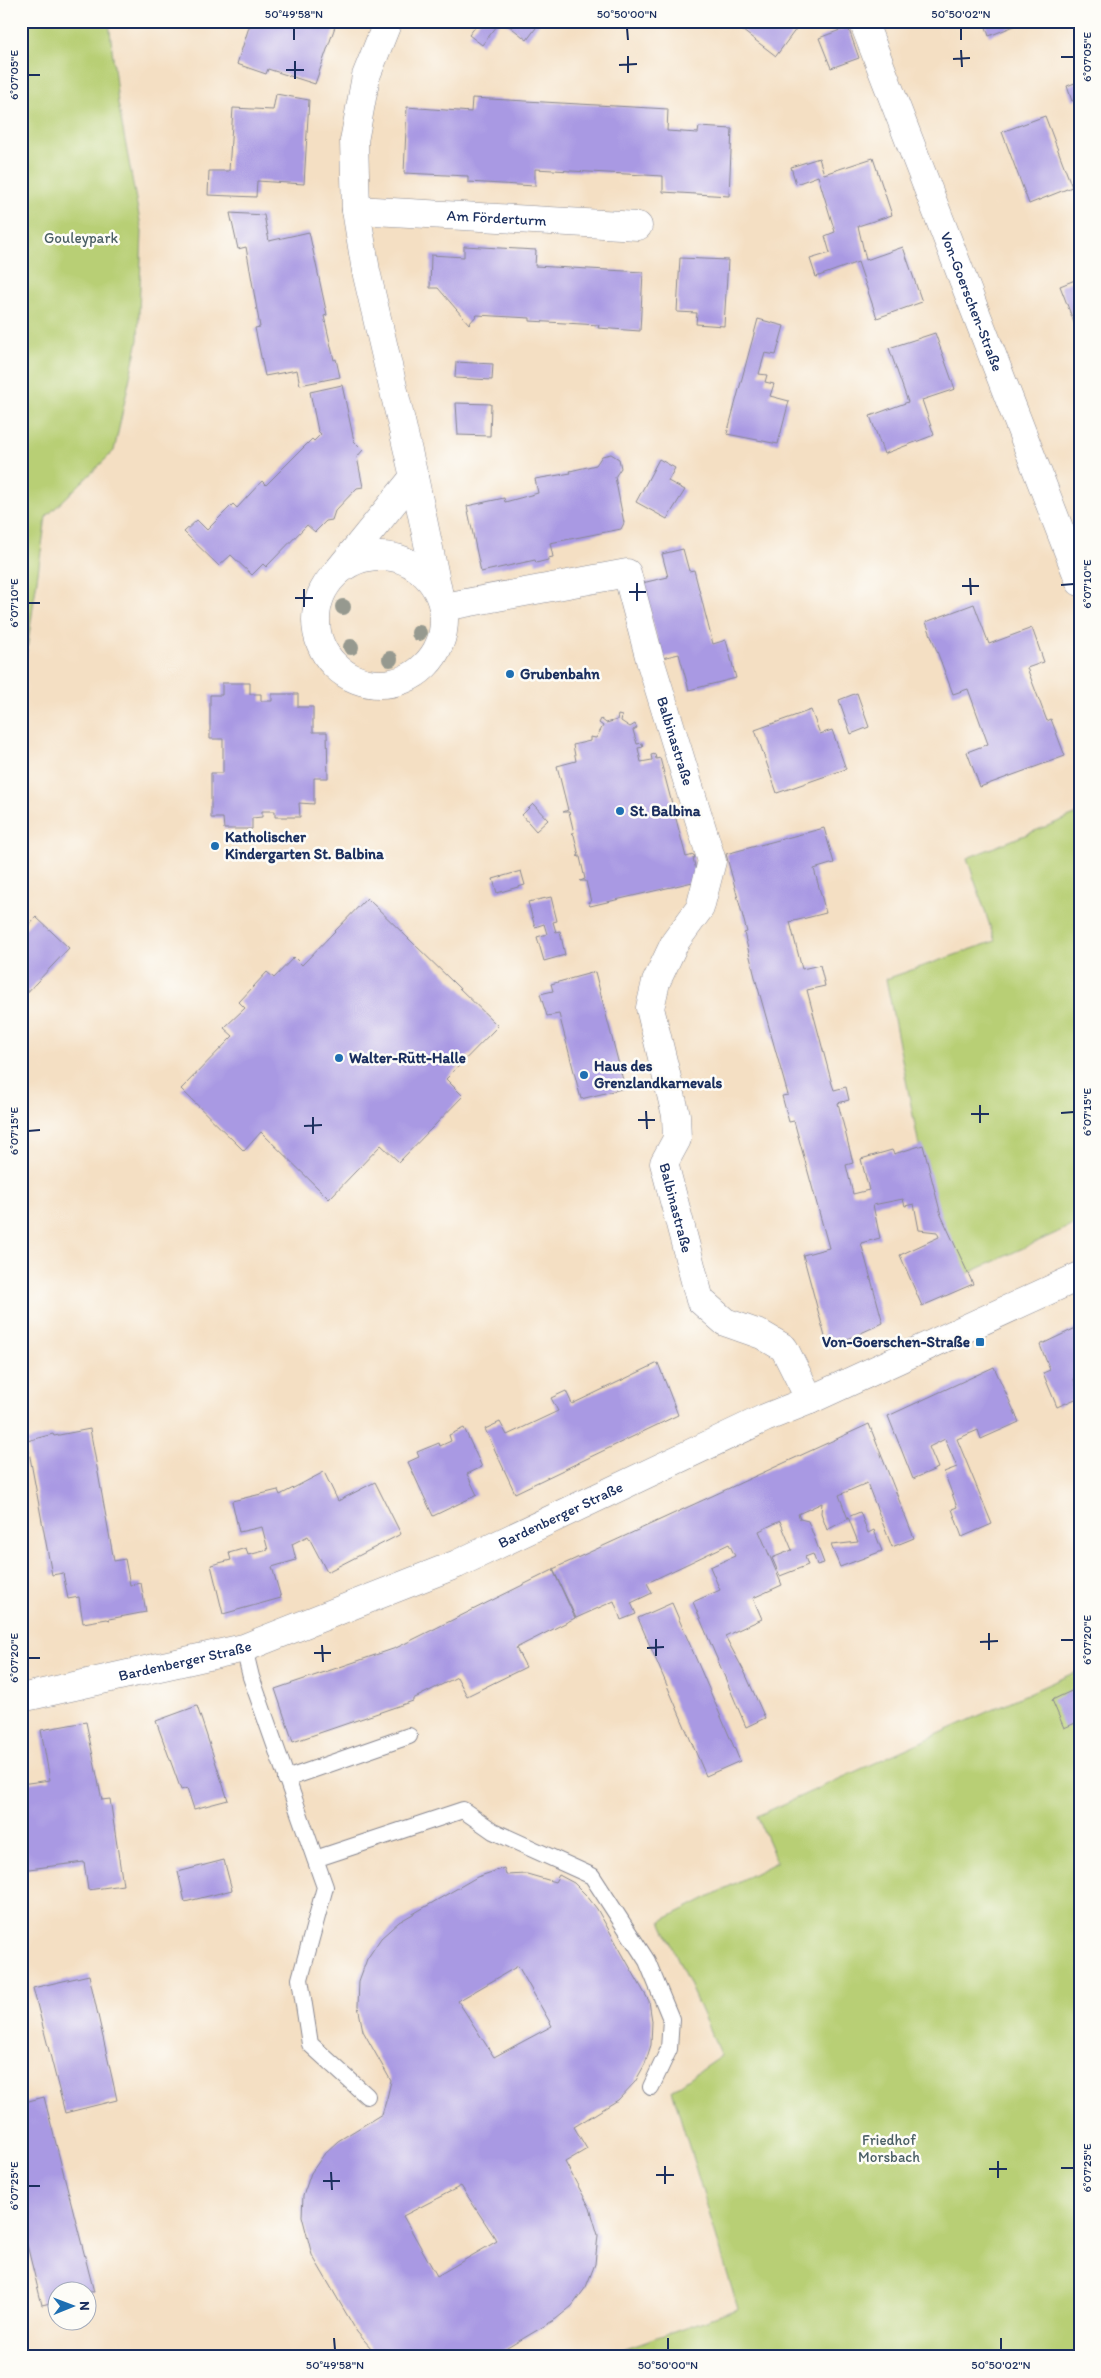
<svg xmlns="http://www.w3.org/2000/svg" width="1101" height="2378" viewBox="0 0 1101 2378" font-family="Itim,sans-serif">
<style>
.green{fill:#b8cf74;stroke:#6a7f69}
.building{fill:#a999e3;fill-rule:evenodd}
.lines{fill:none;stroke-linecap:round;stroke-linejoin:round}
.lane-casing{stroke:#888790;stroke-width:18}
.street-casing{stroke:#888790;stroke-width:29}
.lane{stroke:#fff;stroke-width:16}
.street{stroke:#fff;stroke-width:28}
.tree{fill:#96998f}
.ticks{fill:none;stroke:#1b2f5e;stroke-width:2}
.poi-dot{fill:#1f6fb2;stroke:#fdfcf7;stroke-width:2}
.labels{text-anchor:middle;stroke-width:5;stroke-linejoin:round;paint-order:stroke}
.street-label{font-size:15px;fill:#1b2f5e;stroke:#fdfcf7}
.park-label{font-size:15px;fill:#4a5f65;stroke:#fdfcf7}
.poi-label{font-size:15px;font-weight:bold;fill:#1b2f5e;stroke:#fdfcf7;text-anchor:start}
.neatline{fill:none;stroke:#1b2f5e;stroke-width:2}
.ticks-label{font-size:12px;text-anchor:middle;fill:#1b2f5e}
</style>
<rect width="100%" height="100%" fill="#fdfcf7"/>
<filter id="ink" filterUnits="userSpaceOnUse"><feTurbulence type="fractalNoise" baseFrequency=".02" numOctaves="2"/><feDisplacementMap in="SourceGraphic" scale="10" xChannelSelector="R" yChannelSelector="G"/><feConvolveMatrix kernelMatrix="1 2 1 2 8 2 1 2 1" color-interpolation-filters="sRGB"/></filter>
<filter id="wash" filterUnits="userSpaceOnUse"><feTurbulence type="fractalNoise" baseFrequency=".0096" numOctaves="4" result="noise"/><feDisplacementMap in="SourceGraphic" scale="20" xChannelSelector="R" yChannelSelector="G"/><feGaussianBlur stdDeviation="1.12" result="paint"/><feColorMatrix in="noise" values="0 0 0 0 0 0 0 0 0 0 0 0 0 0 0 0 0 1.4 0 .05"/><feComposite in="paint" operator="in"/></filter>
<g filter="url(#wash)">
<rect width="100%" height="100%" fill="#f4dfc3"/>
<path class="green" d="M21,21H109L118,103L142,232L138,340L114,451L46,517L21,691Z
M1080,813V1222L962,1276L932,1211L886,979L995,941L967,858Z
M1080,1670V2347L1068,2357H600L738,2309L672,2090L721,2056L661,1921L777,1862L757,1816Z"/>
<g id="blocks">
<path class="building" d="M251,21H337L315,84L268,69L266,74L237,64Z
M480,21H501L482,45L469,35Z
M503,21H541L527,40Z
M730,21H802L776,56Z
M984,21H1027L989,36Z
M848,27L859,58L831,68L819,38Z
M1080,81V98L1072,101L1067,86Z
M276,94L309,100L304,184L257,181L256,197L208,195L209,171H229L233,108L273,110Z
M472,98L668,109L667,131L698,133L699,127L732,129L729,196L663,192V176L535,169V186L468,182V176L404,173L407,107L471,112Z
M1045,116L1072,187L1029,204L1002,132Z
M819,158L824,174L873,158L892,215L858,226L866,260L903,247L922,302L877,318L858,262L816,277L810,259L830,253L825,236L835,232L818,176L796,184L791,167Z
M230,213L264,215L269,241L309,232L327,315L324,316L334,360L336,359L340,377L300,385L297,370L265,376L255,328L260,327L246,247L238,249Z
M464,246L536,250L535,266L643,272L640,331L598,328L599,325L530,321V318L477,315L469,324L438,288H430L431,255L464,257Z
M680,258L728,260L724,326L696,324L697,313L677,312Z
M1080,278V338L1060,286Z
M758,319L784,326L776,355L765,353L759,374L767,375L765,382L774,384L770,396L789,401L778,444L727,434Z
M935,333L955,389L922,400L934,435L884,454L870,416L908,402L889,348Z
M456,362L493,364L492,380L455,378Z
M342,385L354,441L363,450L357,457L363,487L357,488L335,511L332,520L326,521L315,532L307,525L266,567L263,564L252,575L231,555L219,566L184,532L197,520L207,530L233,504L237,508L262,481L266,485L312,439L314,441L321,434L318,431L310,392Z
M456,403L491,404L490,436L458,435Z
M611,454L619,459L621,468L615,477L624,523L621,529L550,543L553,557L548,558V560L536,563L535,560L481,572L467,506L504,498L505,502L538,493L535,479L571,473L570,471L596,465L602,456Z
M659,459L675,468L668,481L685,490L667,519L636,502Z
M683,549L689,571L694,570L713,644L726,640L736,678L689,690L679,654L662,658L642,583L668,577L662,554Z
M974,604L989,644L1032,628L1044,662L1027,668L1047,721L1051,719L1065,756L980,787L967,752L988,744L968,689L953,694L926,622Z
M222,683H250V694H261V701H272V694H298V707H313V732H327L328,778H314V804L299,803L300,817H275V811H262V817L252,818V829H224L223,818H211V773H223V739H210V695H222Z
M857,693L869,727L851,734L839,700Z
M811,710L820,734L832,730L846,769L777,793L755,730Z
M618,715L622,716L621,721L630,727L635,724L637,728L633,730L637,744L642,743L643,747L638,748L641,762L652,760L651,755L655,754L656,759L660,758L686,857L694,855L695,858H693L698,878L701,880L590,906L588,902H591L586,881H580L585,879L580,857L577,856H579L574,835L572,833H574L569,812H563L568,810L557,766L576,761L573,745L590,741V737L596,738L603,726L599,723L601,719L606,723L617,720Z
M533,804L548,820L536,831L522,815Z
M824,828L834,863L814,869L826,913L790,922L802,969L820,965L825,986L807,990L832,1084L834,1090L846,1087L849,1100L838,1103L853,1163L846,1165L853,1194L869,1190L861,1159L892,1150L894,1154L923,1145L941,1215L973,1284L922,1306L900,1255L939,1237L937,1232L919,1230L914,1204L905,1206L903,1199L873,1205L880,1238L861,1243L883,1323L828,1348L803,1255L829,1248L794,1121L789,1122L782,1096L788,1095L756,981L744,933L747,932L726,854Z
M521,871L525,885L497,893L493,879Z
M551,897L557,921L553,922L556,932L560,931L565,955L544,961L537,937L547,934L544,924L535,927L528,902Z
M367,898L498,1026L446,1079L463,1096L399,1162L381,1145L329,1199L261,1132L244,1151L181,1089L233,1036L224,1028L245,1008L239,1002L267,972L274,978L294,957L302,965Z
M36,917L69,948L21,999V933Z
M595,972L625,1088L581,1099L559,1014L547,1016L540,994L553,991L551,984Z
M1080,1326V1376L1074,1379L1080,1397L1057,1407L1043,1373L1050,1370L1040,1345Z
M658,1363L678,1415L515,1493L485,1429L500,1422L507,1435L558,1411L551,1398L566,1391L572,1404Z
M994,1367L1019,1422L981,1439L978,1430L957,1439L992,1524L962,1537L952,1509L957,1507L944,1472L957,1467L945,1439L929,1447L938,1468L913,1479L888,1416Z
M869,1424L914,1538L892,1547L867,1483L839,1495L848,1519L827,1530L821,1513L822,1503L798,1514L800,1519L808,1521L824,1563L817,1565L813,1554L805,1557L808,1565L780,1576L772,1558L792,1550L780,1521L759,1531L782,1585L753,1598L762,1619L725,1636L745,1673L765,1718L746,1727L693,1602L720,1590L710,1567L735,1556L729,1544L647,1583L652,1593L631,1603L636,1614L621,1620L614,1601L576,1618L553,1569Z
M464,1428L482,1467L467,1474L477,1495L433,1516L408,1462L419,1457L417,1452L439,1443L440,1446L451,1441L449,1435Z
M90,1429L114,1561L125,1559L130,1585L141,1583L146,1612L109,1619L110,1620L107,1619L83,1623L79,1597L68,1599L63,1573L52,1575L27,1441L53,1434L54,1436Z
M324,1472L338,1501L375,1482L401,1534L327,1572L308,1536L292,1544L296,1560L272,1567L281,1598L223,1614L211,1565L231,1560L229,1553L246,1548L248,1555L268,1550L262,1527L239,1532L232,1501L278,1490L280,1495Z
M860,1512L868,1533L874,1530L882,1551L840,1567L831,1545L858,1542L848,1517Z
M553,1570L575,1618L516,1648L526,1667L467,1696L457,1677L413,1699V1701L293,1742L275,1689L396,1648Z
M672,1603L740,1761L706,1776L638,1618Z
M1080,1687V1721L1064,1728L1052,1700Z
M197,1706L228,1800L194,1809L187,1788L181,1790L156,1721Z
M86,1722L102,1800L110,1799L123,1885L88,1890L84,1862L21,1870V1784L50,1780L41,1730Z
M224,1860L232,1890L185,1902L178,1872Z
M504,1868L506,1875L527,1874L555,1882L559,1875L574,1883L587,1896L597,1909L649,2001L652,2021L651,2045L645,2064L635,2082L618,2100L574,2127L587,2149L565,2162L590,2208L598,2235L595,2264L586,2287L572,2306L556,2319L492,2357H394L383,2349L378,2356L357,2332L312,2255L302,2216L303,2196L311,2173L325,2153L338,2141L382,2114L387,2098L391,2081L363,2031L358,2006L359,1981L367,1959L381,1938L399,1922L477,1877ZM518,1966L552,2026L494,2057L458,2001ZM461,2186L497,2241L437,2276L403,2216Z
M21,1939L26,1957L21,1958Z
M89,1975L117,2100L65,2113L33,1988Z
M44,2097L94,2292L58,2290V2301L42,2305L25,2237L21,2238V2103Z"/>
</g>
</g>
<g filter="url(#ink)">
<use href="#blocks" fill-opacity="0" stroke="#888790" stroke-width="1"/>
<g class="lines">
<g class="lane-casing">
<path id="lane" d="M244,1648L251,1677L325,1887L300,1979L310,2044L367,2096
M286,1779L409,1736
M315,1859L463,1810L493,1831L592,1876L647,1961L671,2019L669,2049L651,2087"/>
</g>
<g class="street-casing">
<g id="street">
<path id="s1" d="M863,21L1080,582"/>
<path id="s2" d="M356,210L638,226"/>
<path d="M414,477L438,591"/>
<circle cx="380" cy="620" r="64"/>
<path d="M337,572L414,477L366,271L356,210L354,141L366,76L388,21"/>
<path id="s3" d="M444,607L627,573L650,660L712,861L700,908L675,942L656,982L650,1008L676,1115L677,1139L664,1163L700,1300L725,1322L762,1335L784,1348L810,1400"/>
<path id="s4" d="M21,1698L244,1648L457,1564L765,1418L810,1400L1080,1276"/>
</g>
</g>
<use href="#lane" class="lane"/>
<use href="#street" class="street"/>
</g>
<g class="tree">
<circle cx="343" cy="607" r="8"/>
<circle cx="419" cy="633" r="8"/>
<circle cx="351" cy="647" r="8"/>
<circle cx="390" cy="659" r="8"/>
</g>
</g>
<path class="ticks" d="M294,28V40M627,28L628,40M961,28V40M961,50L962,67M628,56V73M1061,57H1074M953,59L970,58M295,61V79M619,65L637,64M286,70H304M28,75H40M970,578L971,595M637,583V601M1061,585L1074,584M962,586H979M304,589V607M629,592H646M295,598H313M28,603H40M980,1105V1123M646,1111L647,1129M1061,1113L1074,1112M971,1114H989M313,1117V1134M638,1120H655M304,1126L322,1125M28,1131L40,1130M989,1633V1650M656,1639V1656M1061,1640H1074M980,1642L998,1641M322,1645L323,1662M647,1648L664,1647M314,1653H331M28,1658H40M998,2161V2178M665,2166V2184M1061,2168H1074M989,2169H1007M331,2172L332,2190M656,2175H674M323,2181H340M28,2186H40M334,2338L335,2350M668,2338V2350M1001,2338V2350"/>
<g class="poi-dot">
<circle cx="510" cy="674" r="5"/>
<circle cx="620" cy="811" r="5"/>
<circle cx="215" cy="846" r="5"/>
<circle cx="339" cy="1058" r="5"/>
<circle cx="584" cy="1075" r="5"/>
<rect x="975" y="1337" width="10" height="10" rx="2.5"/>
</g>
<g class="labels">
<g class="street-label">
<text dy="5" stroke="none"><textPath href="#s2" startOffset="141">Am Förderturm</textPath></text>
<text dy="5" stroke="none"><textPath href="#s1" startOffset="301">Von-Goerschen-Straße</textPath></text>
<text dy="5" stroke="none"><textPath href="#s3" startOffset="361">Balbinastraße</textPath></text>
<text dy="5" stroke="none"><textPath href="#s3" startOffset="856">Balbinastraße</textPath></text>
<text dy="5" stroke="none"><textPath href="#s4" startOffset="572">Bardenberger Straße</textPath></text>
<text dy="5" stroke="none"><textPath href="#s4" startOffset="168">Bardenberger Straße</textPath></text>
</g>
<g class="park-label">
<text x="81" y="243">Gouleypark</text>
<text x="889" y="2145">Friedhof<tspan x="889" dy="17">Morsbach</tspan></text>
</g>
<g class="poi-label">
<text x="520" y="679">Grubenbahn</text>
<text x="630" y="816">St. Balbina</text>
<text x="225" y="842">Katholischer<tspan x="225" dy="17">Kindergarten St. Balbina</tspan></text>
<text x="349" y="1063">Walter-Rütt-Halle</text>
<text x="594" y="1071">Haus des<tspan x="594" dy="17">Grenzlandkarnevals</tspan></text>
<text x="970" y="1347" text-anchor="end">Von-Goerschen-Straße</text>
</g>
</g>
<rect width="1101" height="2378" fill="none" stroke="#fdfcf7" stroke-width="55"/>
<g transform="translate(72 2306) rotate(89)"><circle r="24" fill="#fdfcf7" stroke="#a3aaba"/>
<path d="M0-4L9 19L0 12L-9 19Z" fill="#1f6fb2"/>
<text y="-8" font-size="14" font-weight="bold" text-anchor="middle" fill="#1b2f5e">N</text>
</g>
<rect x="28" y="28" width="1046" height="2322" class="neatline"/>
<g class="ticks-label">
<text x="294" y="18">50°49'58"N</text>
<text x="627" y="18">50°50'00"N</text>
<text x="961" y="18">50°50'02"N</text>
<text transform="translate(1087 57) rotate(-90)" y="4">6°07'05"E</text>
<text transform="translate(14 75) rotate(-90)" y="4">6°07'05"E</text>
<text transform="translate(1087 584) rotate(-90)" y="4">6°07'10"E</text>
<text transform="translate(14 603) rotate(-90)" y="4">6°07'10"E</text>
<text transform="translate(1087 1112) rotate(-90)" y="4">6°07'15"E</text>
<text transform="translate(14 1131) rotate(-90)" y="4">6°07'15"E</text>
<text transform="translate(1087 1640) rotate(-90)" y="4">6°07'20"E</text>
<text transform="translate(14 1658) rotate(-90)" y="4">6°07'20"E</text>
<text transform="translate(1087 2168) rotate(-90)" y="4">6°07'25"E</text>
<text transform="translate(14 2186) rotate(-90)" y="4">6°07'25"E</text>
<text x="335" y="2369">50°49'58"N</text>
<text x="668" y="2369">50°50'00"N</text>
<text x="1001" y="2369">50°50'02"N</text>
</g>
</svg>
